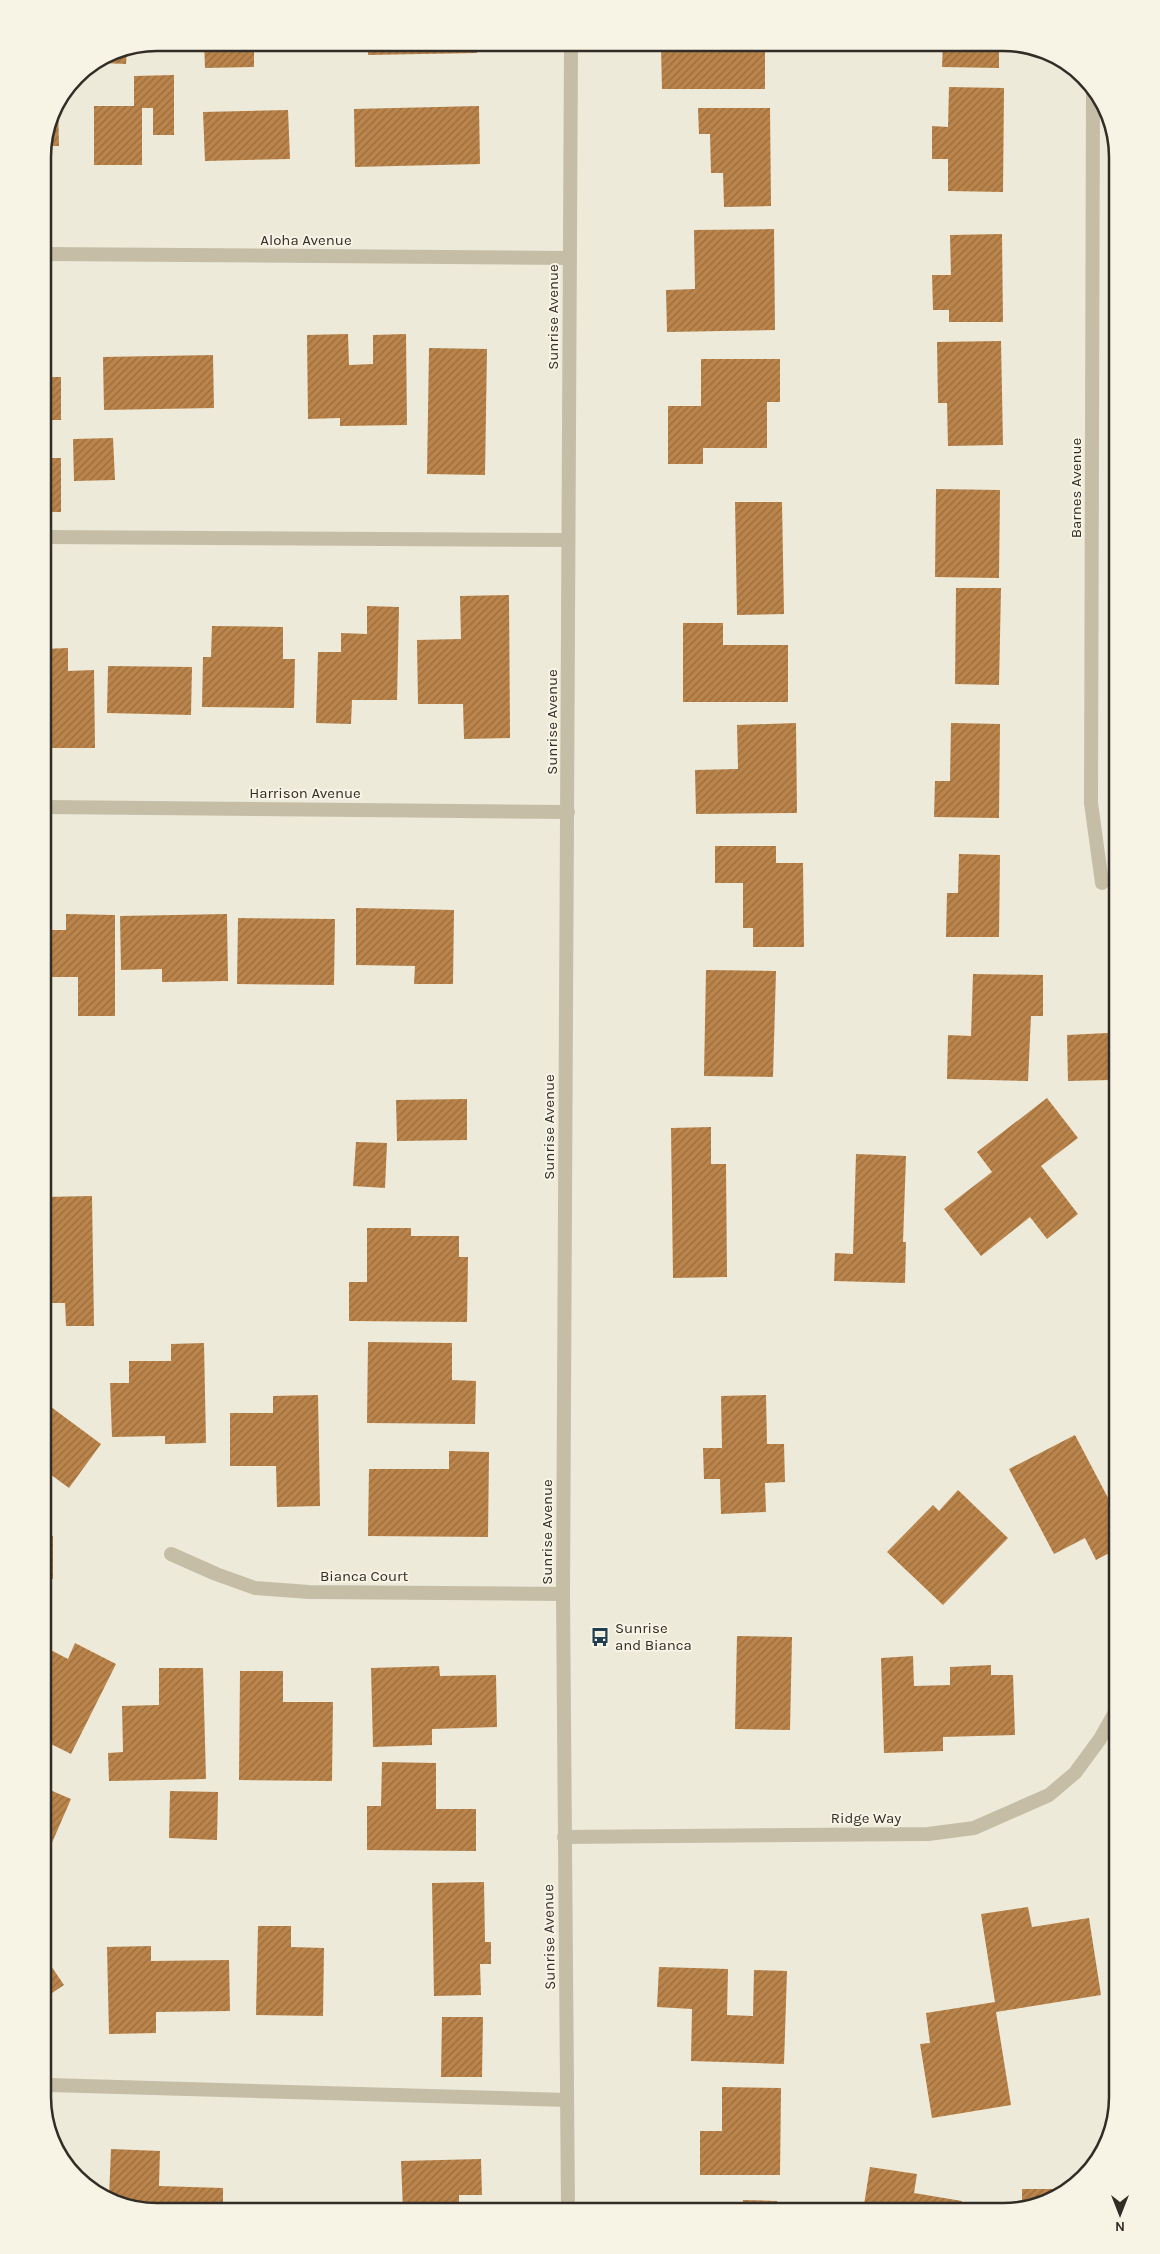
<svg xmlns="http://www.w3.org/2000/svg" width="1160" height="2254" viewBox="0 0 1160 2254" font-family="Karla,sans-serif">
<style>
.building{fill:url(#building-hatch)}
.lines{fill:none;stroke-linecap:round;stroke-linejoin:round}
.service{stroke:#c5bda6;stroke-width:14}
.minor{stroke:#c5bda6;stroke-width:14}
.tertiary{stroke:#c5bda6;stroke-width:14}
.labels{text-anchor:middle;stroke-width:4;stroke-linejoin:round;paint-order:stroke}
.street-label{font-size:15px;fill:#322d26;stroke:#f7f3e5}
.poi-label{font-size:15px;fill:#322d26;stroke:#f7f3e5;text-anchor:start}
.rim{fill:none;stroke:#322d26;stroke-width:2.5}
</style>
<defs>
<pattern id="building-hatch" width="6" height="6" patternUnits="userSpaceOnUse" patternTransform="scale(1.25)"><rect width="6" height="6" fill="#ba844b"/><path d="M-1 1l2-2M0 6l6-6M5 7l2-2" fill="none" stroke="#986c3e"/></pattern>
</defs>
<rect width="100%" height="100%" fill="#eeead9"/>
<path class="building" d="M204,43H254V67L205,68Z
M368,43H477V53L368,55Z
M700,43H765V89H662L661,49L700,48Z
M943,43H999V68L942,67Z
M127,48L126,64L101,63L102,59L113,51Z
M174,75V135H153V108H142V165H94V106H134V76Z
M949,87L1004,88L1003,192L948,191V159H932V126L948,127Z
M56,104H58L59,146H44Z
M479,106L480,164L355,167L354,109Z
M698,108H770L771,206L724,207L723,173H711L710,134H699Z
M288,110L290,159L205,161L203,112Z
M774,229L775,330L667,332L666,290L695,289L694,230Z
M1002,234L1003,322H949V310H933L932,275H951L950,235Z
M348,334L349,365L373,364V335L406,334L407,425L340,426V418L308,419L307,335Z
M1001,341L1003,445L948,446L947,403H938L937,342Z
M429,348L487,349L485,475L427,474Z
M213,355L214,408L104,410L103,357Z
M701,359H780V402H767V448H703V464H668V406H701Z
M43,377H61V420H43Z
M113,438L115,480L74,481L73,439Z
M43,458H61V512H43Z
M936,489L1000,490L999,578L935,577Z
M735,502H782L784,614L737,615Z
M956,588H1001L999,685L955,684Z
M509,595L510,738L464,739L463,704H418L417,640L461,639L460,596Z
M367,606L399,607L397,700H352L351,724L316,723L318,652H341V633L367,634Z
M683,623H723V645H788V702H683Z
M212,626L283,627V659H295L294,708L202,707L203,657H211Z
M68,648V671L94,670L95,748H43V649Z
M108,666L192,667L191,715L107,713Z
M796,723L797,813L696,814L695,770L738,769L737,725Z
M951,723L1000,724L999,818L934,817L935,781H950Z
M715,846H776V863H803L804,947H753V928H743V883H715Z
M959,854L1000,855L999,937H946L947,893H958Z
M356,908L454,910L453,984H414L415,966L356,965Z
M66,914L115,915V1016H78V977H43V930H66Z
M227,914L228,981L162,982V969L121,970L120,916Z
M238,918L335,919L334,985L237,984Z
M706,970L776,971L773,1077L704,1076Z
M973,974L1043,975V1016H1031L1028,1081L947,1079L948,1035L971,1036Z
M1108,1033L1109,1080L1068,1081L1067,1035Z
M1047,1098L1078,1138L1041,1166L1078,1214L1047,1239L1030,1217L981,1256L944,1209L992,1172L977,1152Z
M467,1099V1140L397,1141L396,1100Z
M1114,1121H1117V1145H1114Z
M711,1127V1164H726L727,1277L673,1278L671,1128Z
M356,1142L387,1143L385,1188L353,1186Z
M856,1154L906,1156L903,1242H906L905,1283L834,1281L835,1253L853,1254Z
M92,1196L94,1326H66L65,1303H43V1197Z
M367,1228H411V1236H459V1257H468L467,1322L349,1321V1282H367Z
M368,1342L452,1343V1380L476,1381L475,1424L367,1423Z
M204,1343L206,1443L165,1444V1436L112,1437L110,1383H129V1361H171V1344Z
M318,1395L320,1506L277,1507L276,1466H230V1413H273V1396Z
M766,1395L767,1444H784L785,1482L765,1483L766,1512L721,1514L720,1479H704L703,1448H722L721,1396Z
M43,1401L101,1444L69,1488L43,1469Z
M1075,1435L1117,1515V1549L1096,1560L1085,1538L1054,1554L1009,1469Z
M449,1451L489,1452L488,1537L368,1536L369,1469H449Z
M958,1490L1008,1538L943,1605L887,1552L933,1505L939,1511Z
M43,1535L53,1536V1579H43Z
M737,1636L792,1637L790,1730L735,1729Z
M75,1643L116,1664L71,1754L43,1740V1646L68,1659Z
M913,1656L914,1686L950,1685V1667L991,1665V1675H1013L1015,1735L943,1737V1751L884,1753L881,1658Z
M439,1666L440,1676L496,1675L497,1727L432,1729V1745L373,1747L371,1668Z
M159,1668H203L206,1779L109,1781L108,1753L123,1752L122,1706L159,1705Z
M240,1671H283V1702H333L332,1781L239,1780Z
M382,1762L436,1763V1809H476V1851L367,1850V1806H381Z
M43,1787L71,1799L51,1845L43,1841Z
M170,1791L218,1792L217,1840L169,1838Z
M484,1882L485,1942H491V1964H480L481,1995L434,1996L432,1883Z
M1028,1907L1032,1927L1089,1918L1101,1995L996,2012L1011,2105L932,2118L920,2044L930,2043L926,2013L995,2002L981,1914Z
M258,1926H291V1947L324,1948L323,2016L256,2015Z
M151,1946V1961L229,1960L230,2011L156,2012V2033L109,2034L107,1947Z
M43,1954L64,1985L43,1999Z
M659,1967L728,1969L727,2015L753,2016L754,1970L787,1971L784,2064L691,2061L692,2009L657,2007Z
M442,2017H483L482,2077H441Z
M722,2087L781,2088L780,2175H700V2131H722Z
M111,2149L160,2151L159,2186L223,2188V2211H150L109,2197Z
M481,2159L482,2195H459V2211H403L401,2161Z
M870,2167L917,2174L914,2193L962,2201L960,2211H863Z
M1022,2189H1063L1047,2203L1022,2208Z
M743,2200L777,2201V2211H742Z"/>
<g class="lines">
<path class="service" d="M43,537L568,540
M49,2085L567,2100"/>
<path class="minor" d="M1093,92L1091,803L1102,883
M43,254L569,258
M43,807L568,812
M171,1554L216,1574L255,1588L309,1592L563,1594
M564,1837L928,1834L974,1828L1049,1795L1075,1773L1100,1739L1117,1709"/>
<path class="tertiary" d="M568,2211L563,1594L571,43"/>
</g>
<defs>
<g id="bus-bare" transform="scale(1.5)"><path d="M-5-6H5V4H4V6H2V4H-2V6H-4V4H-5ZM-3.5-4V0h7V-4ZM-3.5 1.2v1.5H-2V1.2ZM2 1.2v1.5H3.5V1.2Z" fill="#203f4f" stroke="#f7f3e5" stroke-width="2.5" paint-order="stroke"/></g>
</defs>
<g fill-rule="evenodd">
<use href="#bus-bare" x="600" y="1637"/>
</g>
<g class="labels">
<g class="street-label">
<text x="306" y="245">Aloha Avenue</text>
<text transform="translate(553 317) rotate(-90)" y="5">Sunrise Avenue</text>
<text transform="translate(1076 488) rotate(-90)" y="5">Barnes Avenue</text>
<text transform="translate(552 722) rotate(-90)" y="5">Sunrise Avenue</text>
<text x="305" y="798">Harrison Avenue</text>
<text transform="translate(549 1127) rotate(-90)" y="5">Sunrise Avenue</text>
<text transform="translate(547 1532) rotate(-90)" y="5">Sunrise Avenue</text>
<text x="364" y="1581">Bianca Court</text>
<text x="866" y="1823">Ridge Way</text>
<text transform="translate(549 1937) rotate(-91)" y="5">Sunrise Avenue</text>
</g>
<g class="poi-label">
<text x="615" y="1633">Sunrise<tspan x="615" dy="17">and Bianca</tspan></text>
</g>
</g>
<path d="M0 0H1160V2254H0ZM157 51H1003A106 106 0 0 1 1109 157V2097A106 106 0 0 1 1003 2203H157A106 106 0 0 1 51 2097V157A106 106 0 0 1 157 51Z" fill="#f7f3e5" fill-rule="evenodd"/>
<path class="rim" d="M157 51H1003A106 106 0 0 1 1109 157V2097A106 106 0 0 1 1003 2203H157A106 106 0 0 1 51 2097V157A106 106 0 0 1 157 51Z"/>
<g transform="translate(1120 2214) rotate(180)" stroke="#f7f3e5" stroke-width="4" paint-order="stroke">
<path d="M0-4L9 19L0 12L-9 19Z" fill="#322d26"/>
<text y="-8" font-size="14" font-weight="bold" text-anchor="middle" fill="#322d26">N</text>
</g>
</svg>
